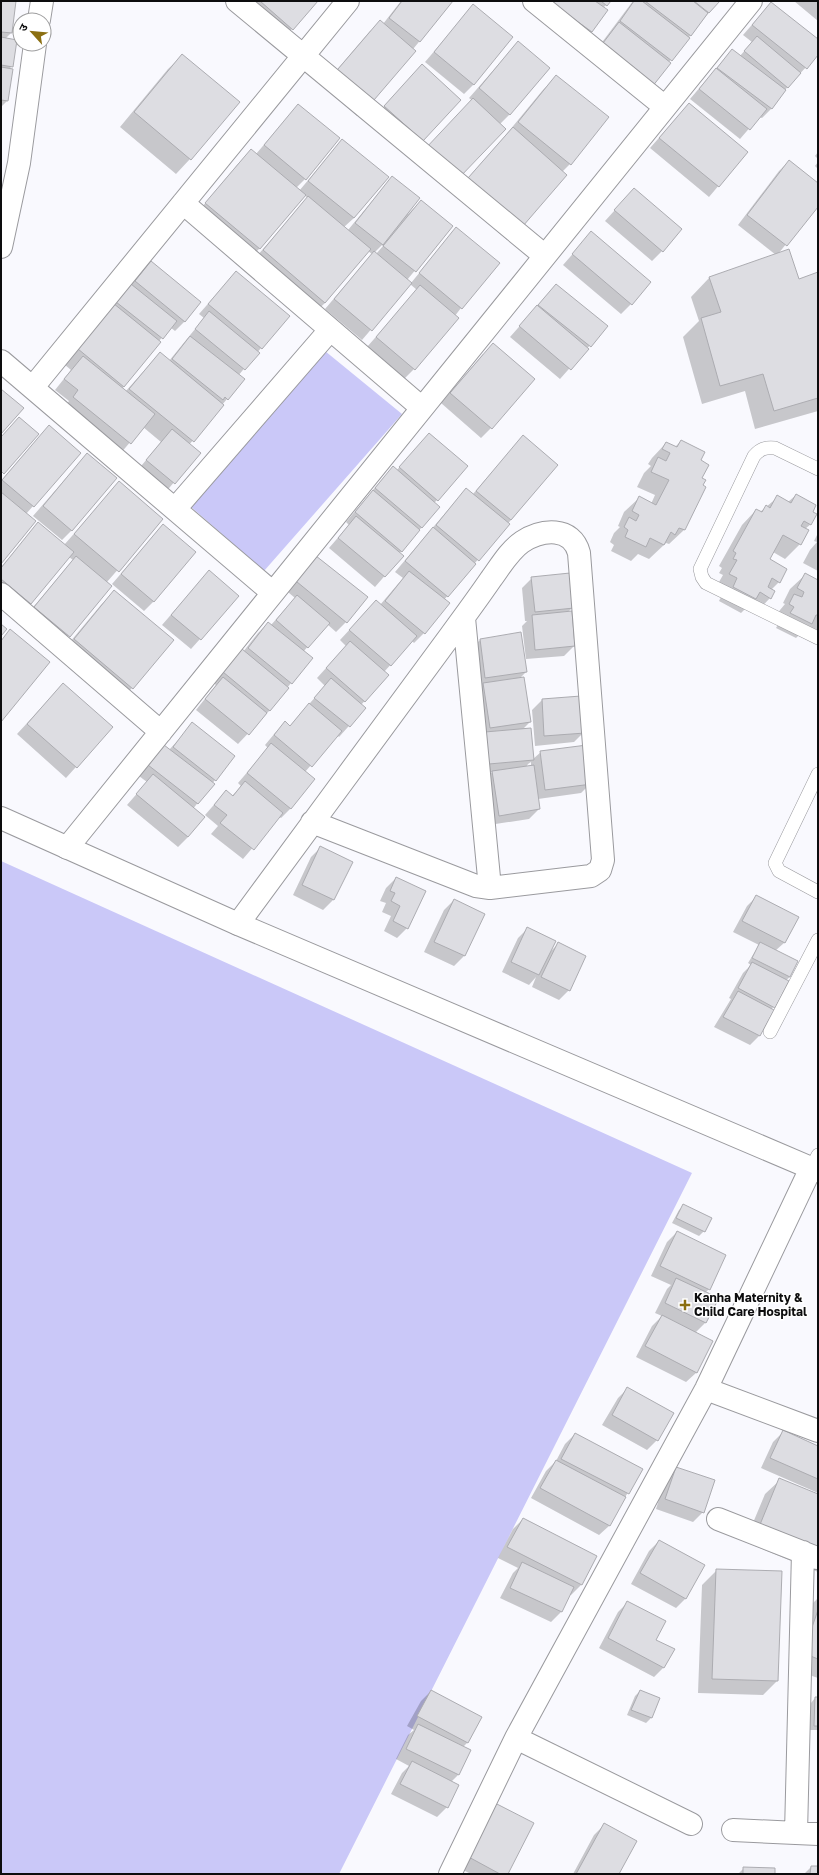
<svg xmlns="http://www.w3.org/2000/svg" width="819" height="1875" viewBox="0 0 819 1875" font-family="'Golos Text','Noto Sans Devanagari',sans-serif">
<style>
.green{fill:#cac8f8}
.shadow{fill:#0003;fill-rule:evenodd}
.building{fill:#dddde2;stroke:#acacb1}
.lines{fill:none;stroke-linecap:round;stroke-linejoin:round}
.service-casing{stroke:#9a9a9e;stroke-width:14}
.minor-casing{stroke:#9a9a9e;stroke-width:24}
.tertiary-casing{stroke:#9a9a9e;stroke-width:24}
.service{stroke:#fff;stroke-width:13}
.minor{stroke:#fff;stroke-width:22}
.tertiary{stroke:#fff;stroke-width:22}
.poi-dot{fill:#8b6f11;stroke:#fff;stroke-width:1.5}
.labels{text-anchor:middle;stroke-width:3;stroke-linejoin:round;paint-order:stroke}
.poi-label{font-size:12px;font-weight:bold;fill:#0d0d0e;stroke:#fff;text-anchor:start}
</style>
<rect width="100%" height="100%" fill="#f9f9fe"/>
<path class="green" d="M325,351L402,414L264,571L190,506Z
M1,861L692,1173L339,1874H1Z"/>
<path class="shadow" d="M1,1L15,2L11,33L5,39L12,66L8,70H12L7,101L1,107Z
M243,1H317L282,40Z
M401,1H452L367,106L357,116L323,86L370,31L383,24Z
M527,1H610L603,8L606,10L591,32L581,42Z
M633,1H718L669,62L591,57Z
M794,1H818V21Z
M771,3L818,41V54L785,90L772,108L762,118L759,117L740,139L690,99L732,50L740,56L752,42L743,35Z
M473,6L474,84L464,94L425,62Z
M518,42L510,114L500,124L469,98Z
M183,55L190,159L176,174L120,127L168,69Z
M422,65V141L375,116Z
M556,76L570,164L562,172L522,226L507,240L454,194L504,137L542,91Z
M689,104L747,152L709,197L650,148Z
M298,105L305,179L296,188L299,191L342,140L354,218L344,227L348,230L392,177L408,214L421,201L452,226L407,280L411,283L456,228L461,308L414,369L404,379L367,347L417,290L410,284L362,340L325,309L372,254L368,251L325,303L310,317L249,265L308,198L304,195L259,249L245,263L192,219L237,165L251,150L256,154ZM382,245L383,246L376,254L374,253Z
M818,152V159L815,156Z
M789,161L818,184V205L778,254L798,280L818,273V411L755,429L745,391L702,404L683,337L699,321L691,297L709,278L776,255L738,225L779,171Z
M818,162V169L815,166Z
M634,189L662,251L652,261L605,221Z
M591,233L631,304L621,314L563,265Z
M151,263L185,321L175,331L170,327L122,389L125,392L160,353L169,361L204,318L199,314L236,272L261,348L238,376L227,399L189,445L199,453L164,494L137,471L161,442L143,427L120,454L64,408L69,401L55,390L71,370L58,359Z
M556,285L607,326L560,379L510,337Z
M483,354L491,428L481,438L441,403Z
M429,434L437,500L434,503L439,507L399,554L402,556L375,587L329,548L349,525L346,522L383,478L393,468L396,471Z
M40,436L80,453L26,514L1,563V481Z
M523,436L557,465L444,600L424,633L414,643L412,641L384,672L388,675L361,705L365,708L339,737L337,735L305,772L291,808L281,818L279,817L243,859L211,834L218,826L205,815L226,791L232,796L241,786L238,783L268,748L265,745L275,733L285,723L289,727L325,686L317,678L346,646L340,640L376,601L380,605L403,578L395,572L423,539L466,489L473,494Z
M681,441L701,479L702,486L705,487L684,530L669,544L666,543L649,559L638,554L631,561L611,551L614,545L610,542L614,533L620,527L618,526L624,512L639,498L651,504L655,495L637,487L644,473L651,466L648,464L652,458L666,443L675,447Z
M87,454L72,530L62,540L33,516Z
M119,483L162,519L107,582L111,586L59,646L24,618L73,560L69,557L21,613L1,597V567L38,524L64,545Z
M796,495L811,512V524L805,529L807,530L800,544L785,559L773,552L769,560L779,582L771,590L770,598L756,613L747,607L741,613L719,601L723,593L715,589L723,575L719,573L722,568L719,566L742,525L756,510L760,512L778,497L788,502Z
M163,525L154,601L144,611L112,584Z
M818,533V571L803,563L810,550L817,542L814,541Z
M301,563L346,622L336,632L327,624L304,651L291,683L270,710L238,744L196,710L216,685L208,678L243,652L258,633L268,623L271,625L295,598L282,587Z
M209,571L200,639L191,649L162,625Z
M805,575L816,580L818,577V632L804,630L796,638L776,628L780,621L775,619L780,610L785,604L783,603L790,589Z
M532,578L573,607L568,612L574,646L564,656L526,659L522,626L527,621H525L522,588Z
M114,591L132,688L118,703L60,654L100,606Z
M520,634L526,672L519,679L530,722L522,730L533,759L541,752L591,783L581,793L538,799L539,809L529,819L489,825L483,782L492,772L479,774L470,650L480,640ZM531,762V766L526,767L528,764Z
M63,684L112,727L66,778L17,734Z
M581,697L584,732L574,742L535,746L532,710L542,700Z
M193,724L215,780L193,809L188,837L178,847L127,805L147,782L139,776L154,756L169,750Z
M321,847L351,862L333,900L323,910L293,895L311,857Z
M396,878L407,928L397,938L384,931L391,916L382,912L386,903L380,901L386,888Z
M757,896L797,918L784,943L775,951L790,977L785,981L760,1035L750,1045L714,1027L731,999L729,998L743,973L751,965L748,963L759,945L733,932L747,906Z
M454,900L484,914L464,956L454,966L424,952L444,910Z
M528,928L550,952L558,944L569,990L559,1000L532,987L536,977L529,985L502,972L518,938Z
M684,1206L704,1231L699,1236L672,1223L679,1210Z
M677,1232L709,1289L705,1293L717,1298L705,1323L695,1333L712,1342L696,1373L686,1382L636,1357L652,1326L662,1316L655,1313L667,1289L671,1285L651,1276L667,1242Z
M628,1388L672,1414L657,1440L647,1450L602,1425L618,1398Z
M783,1432L818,1447V1493L761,1468L773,1442Z
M575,1434L641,1469L609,1526L599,1535L531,1498L546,1471L556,1461L565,1444Z
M676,1468L703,1512L693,1522L656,1509L666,1478Z
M780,1480L818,1496V1572L745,1542L765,1494Z
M523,1519L596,1556L581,1585L571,1595L569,1594L561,1612L551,1622L500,1598L513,1573L518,1568L498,1558L513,1529Z
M659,1541L686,1598L676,1608L631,1584L649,1551Z
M717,1570L777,1681L763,1695L698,1693L702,1585Z
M818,1598V1678L789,1668L811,1605Z
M628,1602L655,1640L664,1667L654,1677L599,1648L618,1612Z
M431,1691L481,1718L467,1743L463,1747L470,1751L458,1775L451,1782L447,1807L437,1817L391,1794L402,1773L409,1766L396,1759L408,1735L414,1730L407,1726L421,1701Z
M640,1691L659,1699L651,1718L646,1723L627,1715L635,1696Z
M815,1698H818V1730H809L811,1703Z
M483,1813L506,1874H471L455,1866Z
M604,1825L618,1874H573L594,1835Z
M811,1867H818V1874H804Z
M744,1868L774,1874H738Z"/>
<path class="building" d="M1,1H16L12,33L1,32Z
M260,1H318L293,30Z
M402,1H453L420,42L389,18Z
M549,1H595L608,10L592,32Z
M601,1H611L607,6Z
M634,1H642L690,38L672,61L620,21Z
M645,1H693L708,13L691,36Z
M694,1H720L709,13Z
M771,2L818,39V55L807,69L752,25Z
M473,4L513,37L474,85L434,52Z
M380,20L416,51L368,107L332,76Z
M619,22L671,63L652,87L600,47Z
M757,36L801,73L788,88L744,51Z
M1,37L17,40L13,67L1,65Z
M518,41L550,68L510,115L479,88Z
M732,49L786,90L772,109L717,68Z
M182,54L240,102L191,160L134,112Z
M422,64L461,100L423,141L384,106Z
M1,67L13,69L8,101L1,100Z
M716,68L767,109L750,130L699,89Z
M556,75L609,117L571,165L518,122Z
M473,98L506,129L458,179L425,149Z
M689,103L748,152L719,187L659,138Z
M298,104L340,138L306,180L264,145Z
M513,127L567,175L523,226L468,178Z
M342,139L389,177L354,218L308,181Z
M251,149L306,195L260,249L205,203Z
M789,160L818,183V207L787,246L747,215Z
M392,176L420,198L383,245L355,223Z
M634,188L682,229L663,252L614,210Z
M308,196L371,249L325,303L263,250Z
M421,200L453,226L416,272L383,246Z
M456,227L500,263L462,309L419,273Z
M591,231L651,282L632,305L572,254Z
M789,249L799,279L818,272V398L774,411L763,374L720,386L701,318L721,312L709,277Z
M374,251L412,283L372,331L334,299Z
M151,261L201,302L185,322L135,281Z
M236,271L290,316L262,349L208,304Z
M126,280L177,321L163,339L111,298Z
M556,284L608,326L591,347L538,305Z
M420,285L459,318L415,370L376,337Z
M108,299L161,342L124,387L72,344Z
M537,305L589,349L571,370L519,326Z
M209,311L260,353L245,370L195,329Z
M190,336L245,379L228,400L225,397L223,400L172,359Z
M493,343L535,379L492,429L450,393Z
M160,352L224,405L194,442L129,389Z
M83,356L155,414L131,444L73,397L78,390L64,379Z
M1,389L24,408L1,434Z
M19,417L39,434L4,474L1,471V437Z
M49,425L81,453L34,507L2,480Z
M172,429L201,453L175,484L146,460Z
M429,433L468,466L438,501L399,467Z
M523,435L558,465L511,520L476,491Z
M681,440L705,452L701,460L709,465L702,478L706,480L703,485L706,487L685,530L679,528L675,535L671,532L664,545L650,538L646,547L625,537L628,530L624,527L629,517L636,521L639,515L632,511L639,496L656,505L669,480L651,472L658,457L666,461L670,453L662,449L666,442L677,447Z
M87,453L117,478L72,531L43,506Z
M393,466L440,507L422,528L375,488Z
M119,481L163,519L119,572L74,534Z
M466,488L510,524L479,561L436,525Z
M373,490L420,530L402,552L355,512Z
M1,492L36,521L1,564Z
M796,494L816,505L813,512L817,514L811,525L804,521L801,526L809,530L801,545L783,535L770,559L787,569L780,583L772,578L768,587L775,591L771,599L760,592L756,599L733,587L737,578L729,574L737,560L733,559L736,553L733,551L756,509L762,512L766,505L770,508L777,495L791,503Z
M356,516L404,556L385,577L338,538Z
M38,522L74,552L31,604L1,579V568Z
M163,524L196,552L154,602L121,574Z
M433,527L476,564L448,597L405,561Z
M311,552L368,597L347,623L291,577Z
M76,556L112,586L70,637L34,607Z
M209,570L239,596L201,640L171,615Z
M409,571L450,603L425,634L385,601Z
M570,573L574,608L535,612L531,577Z
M805,573L818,580V615H816L812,624L790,613L794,607L789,604L794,594L802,597L804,592L797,588Z
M114,590L174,640L133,689L74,639Z
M297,595L330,623L308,648L276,620Z
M376,600L417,636L391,666L349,630Z
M572,611L575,646L535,650L532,615Z
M268,622L313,658L292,684L248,648Z
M1,624L7,629L1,636Z
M10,629L50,662L1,722V641Z
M521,632L527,672L485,678L480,639Z
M350,641L389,675L365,702L326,668Z
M236,644L289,688L270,711L217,667Z
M223,677L267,713L249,735L205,699Z
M524,677L531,722L490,728L483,683Z
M331,678L366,708L350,727L314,698Z
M63,683L113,727L77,768L27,724Z
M581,696L585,733L544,736L542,699Z
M309,703L342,731L312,767L274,735L285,721L290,726Z
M192,722L235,756L216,781L173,747Z
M531,728L534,760L489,764L485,732Z
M271,743L315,779L291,809L247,773Z
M164,745L215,784L198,804L148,765Z
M587,745L592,784L545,790L540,751Z
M534,765L540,809L499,816L492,771Z
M153,774L205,817L188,837L136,794Z
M245,781L283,813L254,850L220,823L227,815L214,805L226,790L233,796Z
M320,846L353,862L334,900L302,885Z
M396,877L426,891L408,929L393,921L400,906L391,901L395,893L390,891Z
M756,895L799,917L785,943L742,921Z
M454,899L485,914L465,956L434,942Z
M527,927L556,941L539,975L511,962Z
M558,942L586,956L570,991L541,977Z
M760,942L798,961L790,977L752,958Z
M752,962L789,981L775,1008L738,988Z
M738,991L774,1010L760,1036L723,1017Z
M683,1204L712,1218L705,1232L676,1218Z
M677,1231L726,1255L710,1290L660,1266Z
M676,1278L719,1298L706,1323L665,1303Z
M662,1315L713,1341L697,1373L645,1346Z
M627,1387L674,1413L658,1441L612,1415Z
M783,1430L818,1446V1479L770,1458Z
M575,1433L643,1469L629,1494L561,1459Z
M556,1460L626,1497L610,1526L540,1488Z
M676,1467L715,1480L704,1513L665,1499Z
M779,1478L818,1494V1552L759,1527Z
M523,1518L597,1556L582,1585L507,1547Z
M659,1540L705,1565L686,1599L640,1573Z
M522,1562L574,1587L562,1612L510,1588Z
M716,1569L782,1571L778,1681L712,1679Z
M627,1601L666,1621L656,1640L675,1649L664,1668L608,1638Z
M818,1610V1659L803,1653Z
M431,1690L482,1717L468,1743L417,1716Z
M640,1690L660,1698L652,1718L631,1710Z
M815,1697H818V1726H814Z
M418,1724L471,1750L459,1775L406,1749Z
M412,1761L459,1785L448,1808L400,1784Z
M493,1802L534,1823L508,1874H500L465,1855Z
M604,1823L637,1841L619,1874H576Z
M811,1866H818V1874H810Z
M743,1867L775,1868V1874H743Z"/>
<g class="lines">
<g class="service-casing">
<path id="service" d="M818,469L775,448C765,447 760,449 754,456L700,569L702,577L706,583L818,638
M818,774L775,863L779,871L818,892
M770,1032L818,940
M811,1168L818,1155"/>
</g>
<g class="minor-casing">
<path id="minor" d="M237,1L545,256
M534,1L665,107
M39,20L42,1
M183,203L422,408
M1,247L19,163L35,44
M1,361L273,593
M33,387L348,1
M175,509L330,330
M1,594L161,732
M464,618L490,888
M67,848L751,1
M238,924C309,828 379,732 450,636C464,617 478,598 491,579C500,567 509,551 522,542C542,529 572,526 579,553L603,860L600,870L591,876L490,888L476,886L312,822
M706,1389L818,1431
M718,1519L817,1558
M516,1738L691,1824
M733,1830L818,1834
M796,1833L803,1552
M450,1874L516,1738L706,1389L811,1168"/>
</g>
<g class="tertiary-casing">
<path id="tertiary" d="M1,818L238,924L818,1171"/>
</g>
<use href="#service" class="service"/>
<use href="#minor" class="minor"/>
<use href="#tertiary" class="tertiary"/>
</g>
<path class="poi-dot" d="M683 1299h4v4h4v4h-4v4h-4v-4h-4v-4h4z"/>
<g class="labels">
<g class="poi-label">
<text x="694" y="1302">Kanha Maternity &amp;<tspan x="694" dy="14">Child Care Hospital</tspan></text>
</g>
</g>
<rect width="819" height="1875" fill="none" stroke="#0d0d0e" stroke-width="4"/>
<g transform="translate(32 32) rotate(297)"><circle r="19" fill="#ffffff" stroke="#9e9e9f"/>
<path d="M0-3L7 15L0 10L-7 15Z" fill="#8b6f11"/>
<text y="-6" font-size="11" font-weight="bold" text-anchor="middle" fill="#0d0d0e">उ</text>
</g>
</svg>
